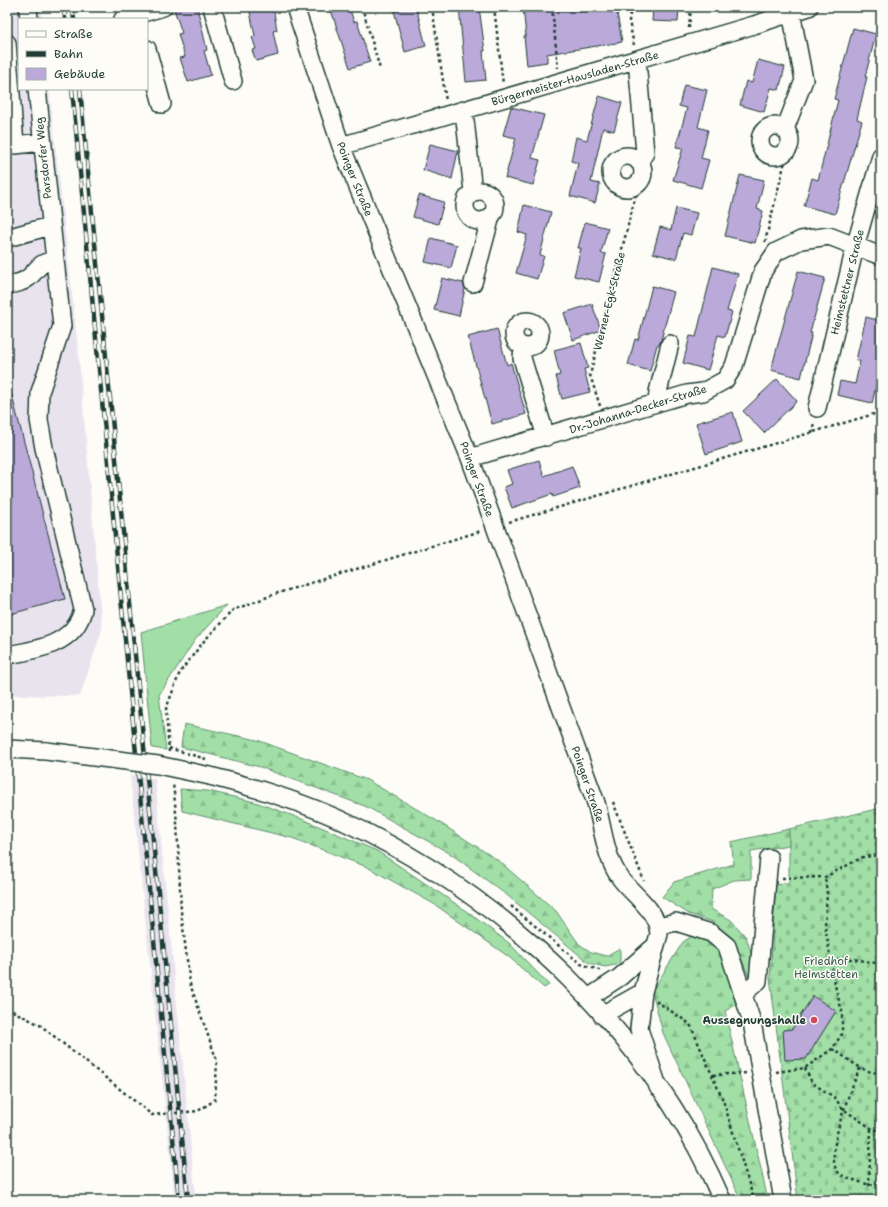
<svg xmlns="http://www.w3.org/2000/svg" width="888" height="1207" viewBox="0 0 888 1207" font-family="'Shantell Sans',sans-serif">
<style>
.built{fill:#e9e3ee}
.grass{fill:#a1dfa7;stroke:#608e6e}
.forest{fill:url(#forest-firs);stroke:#608e6e}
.cemetery{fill:url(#cemetery-stones);stroke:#608e6e}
.building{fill:#baa9d9;stroke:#1f3d34}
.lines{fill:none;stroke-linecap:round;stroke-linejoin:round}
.minor-casing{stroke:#1f3d34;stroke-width:20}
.path{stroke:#1f3d34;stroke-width:2.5;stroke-dasharray:3 3;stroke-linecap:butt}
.minor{stroke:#fdfcf7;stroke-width:17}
.rail-casing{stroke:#1f3d34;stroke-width:4.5}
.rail{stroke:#fdfcf7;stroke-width:3;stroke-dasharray:9;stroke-linecap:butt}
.minor-bridge-casing{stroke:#1f3d34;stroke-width:20;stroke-linecap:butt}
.minor-bridge{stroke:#fdfcf7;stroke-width:17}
.poi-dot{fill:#d1495b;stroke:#fdfcf7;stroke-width:1.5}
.labels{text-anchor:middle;stroke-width:3;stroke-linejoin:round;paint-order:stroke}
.street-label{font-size:11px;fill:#1f3d34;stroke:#fdfcf7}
.park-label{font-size:11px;fill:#395d4b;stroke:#fdfcf7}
.poi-label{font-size:11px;font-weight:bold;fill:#1f3d34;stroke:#fdfcf7;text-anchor:end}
</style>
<defs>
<pattern id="forest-firs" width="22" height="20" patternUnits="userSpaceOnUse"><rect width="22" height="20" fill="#a1dfa7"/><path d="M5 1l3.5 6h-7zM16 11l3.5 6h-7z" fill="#8ac090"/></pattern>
<pattern id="cemetery-stones" width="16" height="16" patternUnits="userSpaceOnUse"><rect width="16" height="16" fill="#a1dfa7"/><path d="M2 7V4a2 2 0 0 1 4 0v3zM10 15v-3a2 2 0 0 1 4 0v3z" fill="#8ac090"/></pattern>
</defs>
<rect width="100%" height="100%" fill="#fdfcf7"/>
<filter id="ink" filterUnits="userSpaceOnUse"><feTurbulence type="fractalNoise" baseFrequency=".025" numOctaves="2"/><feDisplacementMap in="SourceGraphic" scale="8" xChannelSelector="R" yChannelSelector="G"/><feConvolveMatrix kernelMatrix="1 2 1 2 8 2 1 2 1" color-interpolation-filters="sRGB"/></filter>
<g filter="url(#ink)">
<path class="built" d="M7,7H41L42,19H19V89H49L78,348L102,630L80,696L7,695Z
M130,775L155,779L196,1200H175Z"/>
<path class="grass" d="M227,605L195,640L159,695L166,750L152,748L141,632Z"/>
<path class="forest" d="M184,724L257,740L367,780L437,821L499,861L556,911L579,944L591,952L606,956L620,948V964L605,967L589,963L508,896L451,854L367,807L260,767L181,747Z
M180,789L208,791L255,802L302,819L377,851L462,908L509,943L549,985L544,988L509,957L434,904L367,867L292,838L182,811Z
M789,829V845L751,851V879L734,880L712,889L711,909L731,920L746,937L754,961L749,977L734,940L713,922L689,914L662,897L674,882L734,864L731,842Z
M698,932L724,951L736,1005L725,1011L768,1200H741L663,1033L652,991L683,942Z"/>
<path class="cemetery" d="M881,808V1200H798L770,978L776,885L789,882V829Z"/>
<path class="building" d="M181,7H197L207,50L204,51L211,75L188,82L180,58L185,57L178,34L182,33L174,9Z
M249,7H273L277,30L273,31L278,55L256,61L252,50L256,49L252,37L255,36Z
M330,7H349L354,22L357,21L370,62L350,68Z
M393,7H416L426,46L405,52Z
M459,7H479L485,51H483L486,80L466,82Z
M523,7H570V10L590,7H616L622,42L547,54V62L527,65L524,36H526Z
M653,7H679L678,22L652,21Z
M853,28L876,34L865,77H867L857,119L862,121L835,214L804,206L812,178L818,180L838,100L834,99Z
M758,60L785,67L779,90L771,88L764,112L740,105L746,81L752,83Z
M684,85L707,90L698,127L708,130L701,158L709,160L701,188L673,180L683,148L676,147L687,108L679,106Z
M599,96L622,103L614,131L603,128L591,182L600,184L595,203L570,196L578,163L571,161L576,137L587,140Z
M511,107L544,115L532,158L540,160L533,185L505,178L516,138L503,135Z
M430,144L458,151L452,179L423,170Z
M740,175L764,180L757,209L763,211L755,243L725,236Z
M419,195L444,202L438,224L413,217Z
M524,205L551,212L540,255L544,256L537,279L516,273L527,235L518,232Z
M676,208L697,213L691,235L683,233L676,259L653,253L660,227L671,230Z
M585,222L608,228L601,253L606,254L599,282L574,276L581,248H578Z
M431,238L457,245L451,268L425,262Z
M713,267L738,274L727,311L732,312L725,337L718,335L708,370L683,363L690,336L696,337Z
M798,271L825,278L810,333H812L801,378L771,370Z
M442,278L463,283L465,289L459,316L434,310Z
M652,286L674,292L661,340L659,345H657L650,371L628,365L635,339L638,340Z
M592,304L601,330L573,340L564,313Z
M866,317L881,321V365L872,403L837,395L840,381L855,384L860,361L856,360Z
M497,329L507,365L511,363L526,414L492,424L468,337Z
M581,343L588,368L584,369L590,392L562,399L556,376L560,375L554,350Z
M777,379L797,401L764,433L743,411Z
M11,392L65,599L7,615V393Z
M733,412L742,442L706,454L696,423Z
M539,460L544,476L572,466L580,488L553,497L552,494L512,508L504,487L512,484L507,470Z
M813,996L836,1011L806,1059L785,1060L783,1030L792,1029Z"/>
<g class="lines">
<g class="minor-casing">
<path id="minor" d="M28,7L29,19
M212,7L233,81
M295,7L341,146L470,458L596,803C603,828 605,858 621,879C634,896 658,911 659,934L643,992L639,1029L658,1087
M123,19L163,7
M7,43L15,145L42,142
M147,49L162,104
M637,60L645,153L639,162
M464,111L473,192
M760 141a15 15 0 1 1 30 0a15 15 0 1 1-30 0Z
M785,129L804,80L791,12
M341,146L754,25L809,7
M611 172a16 16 0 1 1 32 0a16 16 0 1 1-32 0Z
M465 206a15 15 0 1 1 30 0a15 15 0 1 1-30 0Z
M7,238L50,226
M473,283L491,216
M7,285C15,284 22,283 28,278C39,269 38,262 54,261
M514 334a13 13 0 1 1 26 0a13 13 0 1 1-26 0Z
M523,346L522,358L546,437
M657,403L658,392L670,344
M817,408L855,247L881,156
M470,458L687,394L703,392L725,380L734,366L763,271L776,252L801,240L829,236L881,256
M7,655C37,650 76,644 83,609L44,448L39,420L40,392L62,326L37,89
M7,749L46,751
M210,776C257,788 303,802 347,823C509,899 651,1035 722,1200
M659,926L676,922L711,933L727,946L752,1022L783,1200
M743,994L758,981L769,858
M588,998L620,977L656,945
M602,1015L643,992"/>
</g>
<path class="path" d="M362,7L380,69
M432,7L446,101
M494,7L503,84
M552,7L558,68
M631,7L629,21L634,45
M689,28L691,7
M765,242L788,149
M600,406L590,375L639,182
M812,433L814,422
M509,522L881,412
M169,748L206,759
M169,752L166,709L180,672L204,641L233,610L278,593L481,531
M613,802L644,881
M782,878L825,877L863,857L881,855
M511,906L581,964L602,971
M831,959H854L881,964
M656,1001L690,1024L723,1100L754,1200
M7,1008L40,1025L152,1115L198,1111L215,1100L217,1061L190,984L181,911L177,823L173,783
M832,1049C849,1058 860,1073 881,1073
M805,1068L812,1083L834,1097L843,1109L871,1128L881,1131
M860,1068C852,1086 823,1156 838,1172C841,1176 849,1179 854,1180C866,1184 869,1186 881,1183
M776,1072L805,1068L832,1049L842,1034V1011L836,990L825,926L827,894L825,877
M713,1075L747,1073
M869,1186L871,1128"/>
<use href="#minor" class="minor"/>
<g class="rail-casing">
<path id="rail" d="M64,7L65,19
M72,7L74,19
M72,89L179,1200
M80,89L188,1200"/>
</g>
<use href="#rail" class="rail"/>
<g class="minor-bridge-casing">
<path id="minor-bridge" d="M46,751L158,765L210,776"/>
</g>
<use href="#minor-bridge" class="minor-bridge"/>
</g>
</g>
<circle class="poi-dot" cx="814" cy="1020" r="4"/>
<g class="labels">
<g class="street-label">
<text transform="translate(575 78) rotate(-16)" y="4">Bürgermeister-Hausladen-Straße</text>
<text transform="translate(43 158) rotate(-96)" y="4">Parsdorfer Weg</text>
<text transform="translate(355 179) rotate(68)" y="4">Poinger Straße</text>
<text transform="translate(847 282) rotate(-76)" y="4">Heimstettner Straße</text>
<text transform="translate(609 301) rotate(-76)" y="4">Werner-Egk-Straße</text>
<text transform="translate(638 409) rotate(-17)" y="4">Dr.-Johanna-Decker-Straße</text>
<text transform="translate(477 479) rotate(70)" y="4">Poinger Straße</text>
<text transform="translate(588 784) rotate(71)" y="4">Poinger Straße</text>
</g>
<g class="park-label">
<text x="826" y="965">Friedhof<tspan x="826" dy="13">Heimstetten</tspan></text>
</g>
<g class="poi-label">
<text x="806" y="1024">Aussegnungshalle</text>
</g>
</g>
<rect width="888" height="1207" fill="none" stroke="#fdfcf7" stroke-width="24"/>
<rect x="12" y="12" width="864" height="1183" fill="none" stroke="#1f3d34" stroke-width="1.5" filter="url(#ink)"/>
<rect x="18" y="18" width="130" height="72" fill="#fdfcf7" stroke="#a4b0a9"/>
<rect x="26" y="31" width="20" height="6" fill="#fdfcf7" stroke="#a4b0a9"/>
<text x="54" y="38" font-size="12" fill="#1f3d34">Straße</text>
<rect x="26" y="51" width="20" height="6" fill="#1f3d34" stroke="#a4b0a9"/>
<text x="54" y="58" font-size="12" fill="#1f3d34">Bahn</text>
<rect x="26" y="68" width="20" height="12" fill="#baa9d9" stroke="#a4b0a9"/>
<text x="54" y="78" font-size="12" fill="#1f3d34">Gebäude</text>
</svg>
